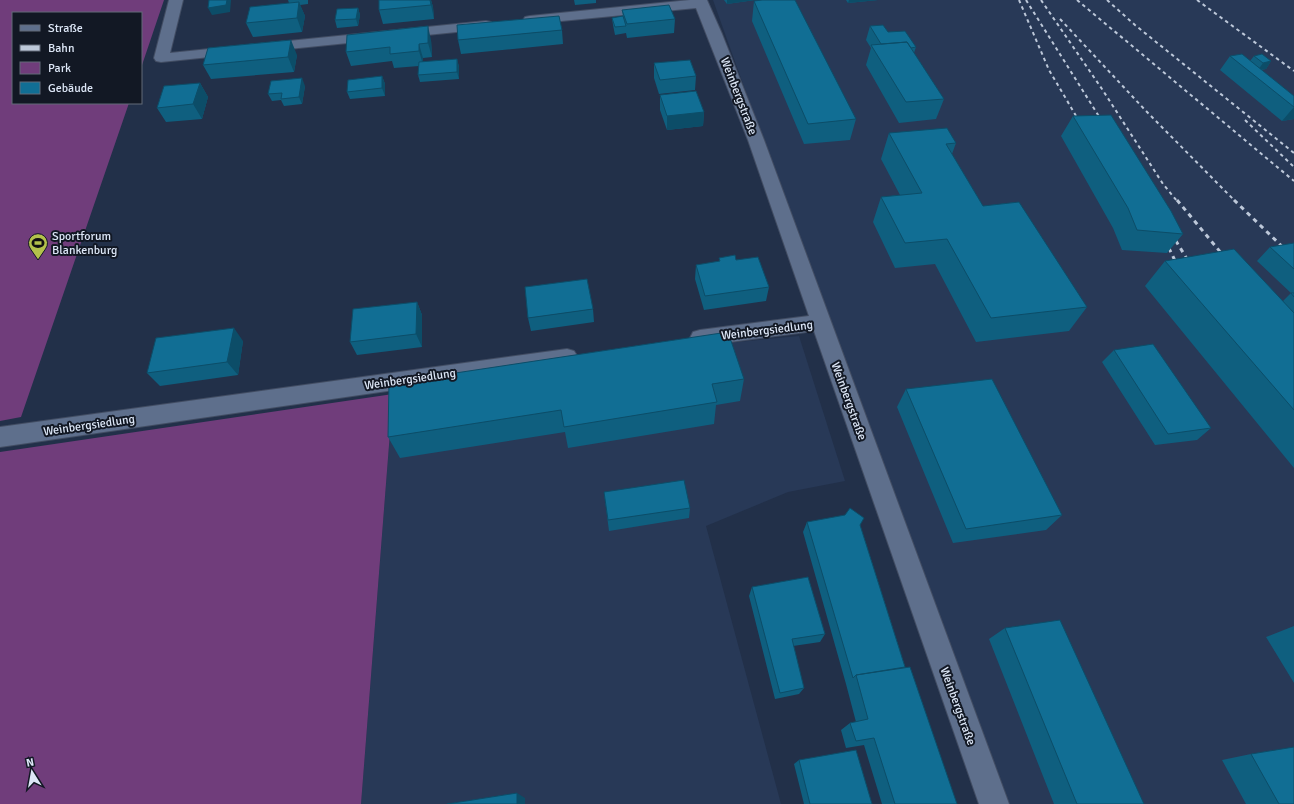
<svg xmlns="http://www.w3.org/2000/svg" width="1294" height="804" viewBox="0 0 1294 804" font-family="Signika,sans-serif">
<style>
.built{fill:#283957}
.green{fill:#703d7b}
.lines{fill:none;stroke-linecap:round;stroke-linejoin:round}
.minor-casing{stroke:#424d63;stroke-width:2}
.minor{fill:#5e6f8c;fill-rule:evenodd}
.rail-far1{stroke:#bdc8d9;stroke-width:2;stroke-dasharray:3.5 3.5;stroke-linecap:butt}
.rail{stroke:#bdc8d9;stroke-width:3;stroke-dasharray:4.5 4.5;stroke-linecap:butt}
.wall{fill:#0f5f7f}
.shaded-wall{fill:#0c4d68}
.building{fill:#116e94;stroke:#0c4d68}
.labels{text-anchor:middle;stroke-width:4;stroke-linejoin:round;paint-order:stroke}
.street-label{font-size:12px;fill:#dde7f7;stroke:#121824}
.poi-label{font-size:12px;fill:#dde7f7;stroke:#121824;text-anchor:start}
</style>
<rect width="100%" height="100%" fill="#223049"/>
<path class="built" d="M713,0H1294V804H1000Z
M799,336L845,481L788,492L706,526L781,804H361L393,394L696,346Z"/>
<path class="green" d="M0,0H164L141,68V13H13V103H129L21,417L0,421Z
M393,394L361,804H0V452Z"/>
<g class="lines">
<g class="minor-casing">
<path id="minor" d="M169,0H183L170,53L486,21L491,22L493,25L491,28L486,29L161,62L156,61L154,58Z
M690,0H707L722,34L764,140L1009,804H979L814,331L700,346L693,344L690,338L693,332L700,330L809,316L748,140L696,8L530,24L525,23L523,20L525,17L530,16Z
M567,349L574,351L578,357L574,363L567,365L0,447V427Z"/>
</g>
<use href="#minor" class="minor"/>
<path class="rail-far1" d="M1019,0L1049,70L1082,126
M1026,0L1105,126
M1041,0L1102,89L1163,184L1177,201
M1077,0L1294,181
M1107,0L1135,25L1294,153
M1197,0L1294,71
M1060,19L1146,111L1235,201
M1245,120L1294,167"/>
<path class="rail" d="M1177,200L1227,260
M1234,200L1294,258
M1171,233L1192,267
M1165,240L1179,269"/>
</g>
<path class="wall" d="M288,0H308V4L300,5L305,16L302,32L253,37L246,23L289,3Z
M431,0L433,7L434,19L383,24L379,10Z
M574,0H596V3L575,5Z
M724,0H755L727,4Z
M846,0H878L848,3Z
M754,1L856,119L850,140L804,144L752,21Z
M358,8L360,15L358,26L337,28L335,20Z
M622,10L675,19L674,33L627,38L626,33L615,35L613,25L612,18L623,17Z
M870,26L888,32L916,47L914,53L944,99L936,119L899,123L866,65L871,48L866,40Z
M562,30L563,44L461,54L458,40Z
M431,40L432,57L423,58V62L457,59L459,67V79L420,82L418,75L419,66L394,68L392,61L351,66L346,52Z
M297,55L294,72L211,79L203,65Z
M1230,56L1250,61L1254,56L1271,61L1266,69L1261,70L1294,96V119L1282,121L1220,70Z
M654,63L696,76L695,90L659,94L654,78Z
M382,76L385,84V96L350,99L347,92Z
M200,83L208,97L202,119L166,122L157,108Z
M305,86L302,104L284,106L281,100L272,101L268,94Z
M660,95L704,112L703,126L667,130L660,110Z
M1073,116L1183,234L1167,253L1122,250L1113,228L1061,136Z
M889,133L956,143L952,154L983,206L1087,307L1069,331L976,342L935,264L895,268L873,222L881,197L900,195L881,159Z
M1294,243V468L1145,286L1165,261L1283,301L1291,293L1257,261L1270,247Z
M719,258L736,260L769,287L766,301L704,310L695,279L696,265L719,262Z
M417,302L422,315V347L357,355L350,342Z
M593,309L594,322L531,331L528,318Z
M243,341L238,375L160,386L147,373Z
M1114,350L1211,428L1197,440L1155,445L1102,362Z
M744,379L740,401L716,405L714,424L568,448L565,432L400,458L388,437Z
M906,389L1062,515L1046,530L953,543L897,407Z
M604,492L690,508L689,518L609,531Z
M807,522L860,525L905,667L957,804H882L864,745L846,748L841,730L850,723L856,722L846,684L803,532Z
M752,587L825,634L820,642L793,646L804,688L799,694L775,699L749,596Z
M1294,626V683L1266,637Z
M1005,628L1144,804H1054L989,639Z
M1251,754L1294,804H1246L1222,760Z
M799,760L872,804H804L794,764Z"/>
<path class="shaded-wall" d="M227,0H231L230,12L212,15L208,8Z
M430,0H431L433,7L434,19L431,5Z
M727,0H755L727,4Z
M849,0H878L848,3Z
M299,2L305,16L302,32L297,18Z
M358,8L360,15L358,26L356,19Z
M428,26L431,40L432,57L428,43Z
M291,40L297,55L294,72L288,57Z
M419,44L423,58V65L419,51Z
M457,59L459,67V79L457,72Z
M1271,61L1266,69L1258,70L1263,63Z
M382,76L385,84V96L382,88Z
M302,78L305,86L302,104L299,97Z
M200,83L208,97L202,119L193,104Z
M1294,107V119L1282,121Z
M704,112L703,126L667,130V116Z
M417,302L422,315V347L416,334Z
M234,328L243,341L238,375L227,362Z
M517,793L525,798V804H517Z"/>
<path class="building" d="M209,0H227L226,5L208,8Z
M379,0H430L431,5L379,10Z
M762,0H795L856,119L808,124L754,1Z
M299,2L297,18L246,23L250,7Z
M669,5L675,19L627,24L622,10Z
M358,8L356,19L335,20L337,9Z
M559,16L562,30L458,40L457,25Z
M623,16L626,26L615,27L612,18Z
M883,25L888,32L905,31L916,47L911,48L907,42L881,44L870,26Z
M428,26V43L419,44V51L390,54V47L346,52L347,35Z
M291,40L288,57L203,65L208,48Z
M907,42L944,99L906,102L871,45Z
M1242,54L1294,96V107L1230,56Z
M1262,54L1271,61L1263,63L1254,56Z
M457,59V72L418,75L419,62Z
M690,60L696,76L660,80L654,63Z
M382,76V88L347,92L348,80Z
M302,78L299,97L281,99L282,93L268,94L271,81Z
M200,83L193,104L157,108L164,86Z
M696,91L704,112L667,116L660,95Z
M1111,115L1171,211L1183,234L1137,230L1128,208L1073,116Z
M947,128L956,143L946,144L983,206L1019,202L1087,307L991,318L947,239L905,243L881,197L922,193L889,133Z
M1294,243V269L1270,247Z
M1234,249L1294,313V410L1165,261Z
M735,255L736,260L758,257L769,287L705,296L696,265L720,261L719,258Z
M587,279L593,309L528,318L525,287Z
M1291,293H1294V297Z
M417,302L416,334L350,342L353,309Z
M234,328L227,362L147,373L156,338Z
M728,332L744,379L712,384L717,402L564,427L561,410L388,437L389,383Z
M1153,344L1211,428L1168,434L1114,350Z
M992,379L1062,515L966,529L906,389Z
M684,480L690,508L608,520L604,492Z
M850,508L864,518L860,525L905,667L856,675L853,678L807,522L845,515Z
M808,577L825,634L792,639L804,688L780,693L752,587Z
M1060,620L1144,804H1077L1005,628Z
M910,667L957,804H895L874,738L856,741L850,723L868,719L856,675Z
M1294,747V804H1279L1251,754Z
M856,750L872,804H810L799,760Z
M517,793V804H447Z"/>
<defs>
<g id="stadium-pin" transform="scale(1)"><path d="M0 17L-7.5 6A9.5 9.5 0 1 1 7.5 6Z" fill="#b3c24b" stroke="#121824"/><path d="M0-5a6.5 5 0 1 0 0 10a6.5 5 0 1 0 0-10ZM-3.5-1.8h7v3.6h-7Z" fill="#111"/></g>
</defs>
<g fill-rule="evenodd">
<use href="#stadium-pin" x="38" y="243"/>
</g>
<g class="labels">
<g class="street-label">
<text transform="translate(739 96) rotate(69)" y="4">Weinbergstraße</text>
<text transform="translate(767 330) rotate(-7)" y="4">Weinbergsiedlung</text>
<text transform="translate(410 379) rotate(-8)" y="4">Weinbergsiedlung</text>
<text transform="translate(849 401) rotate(70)" y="4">Weinbergstraße</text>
<text transform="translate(89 425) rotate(-8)" y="4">Weinbergsiedlung</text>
<text transform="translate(958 706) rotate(70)" y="4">Weinbergstraße</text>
</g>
<g class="poi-label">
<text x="52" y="240">Sportforum<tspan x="52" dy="14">Blankenburg</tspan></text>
</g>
</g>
<rect x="12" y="12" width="130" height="92" fill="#121824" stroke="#636b78"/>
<rect x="20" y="25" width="20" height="6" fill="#5e6f8c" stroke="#636b78"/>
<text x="48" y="32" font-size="12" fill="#dde7f7">Straße</text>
<rect x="20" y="45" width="20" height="6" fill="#bdc8d9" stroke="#636b78"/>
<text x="48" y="52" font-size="12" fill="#dde7f7">Bahn</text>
<rect x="20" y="62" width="20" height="12" fill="#703d7b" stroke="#636b78"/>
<text x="48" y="72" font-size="12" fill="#dde7f7">Park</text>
<rect x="20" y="82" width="20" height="12" fill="#116e94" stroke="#636b78"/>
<text x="48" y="92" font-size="12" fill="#dde7f7">Gebäude</text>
<g transform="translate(32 772) rotate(349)" stroke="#121824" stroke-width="3" paint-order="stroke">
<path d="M0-3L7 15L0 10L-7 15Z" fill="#dde7f7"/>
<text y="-6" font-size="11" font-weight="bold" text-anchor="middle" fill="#dde7f7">N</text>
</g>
</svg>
